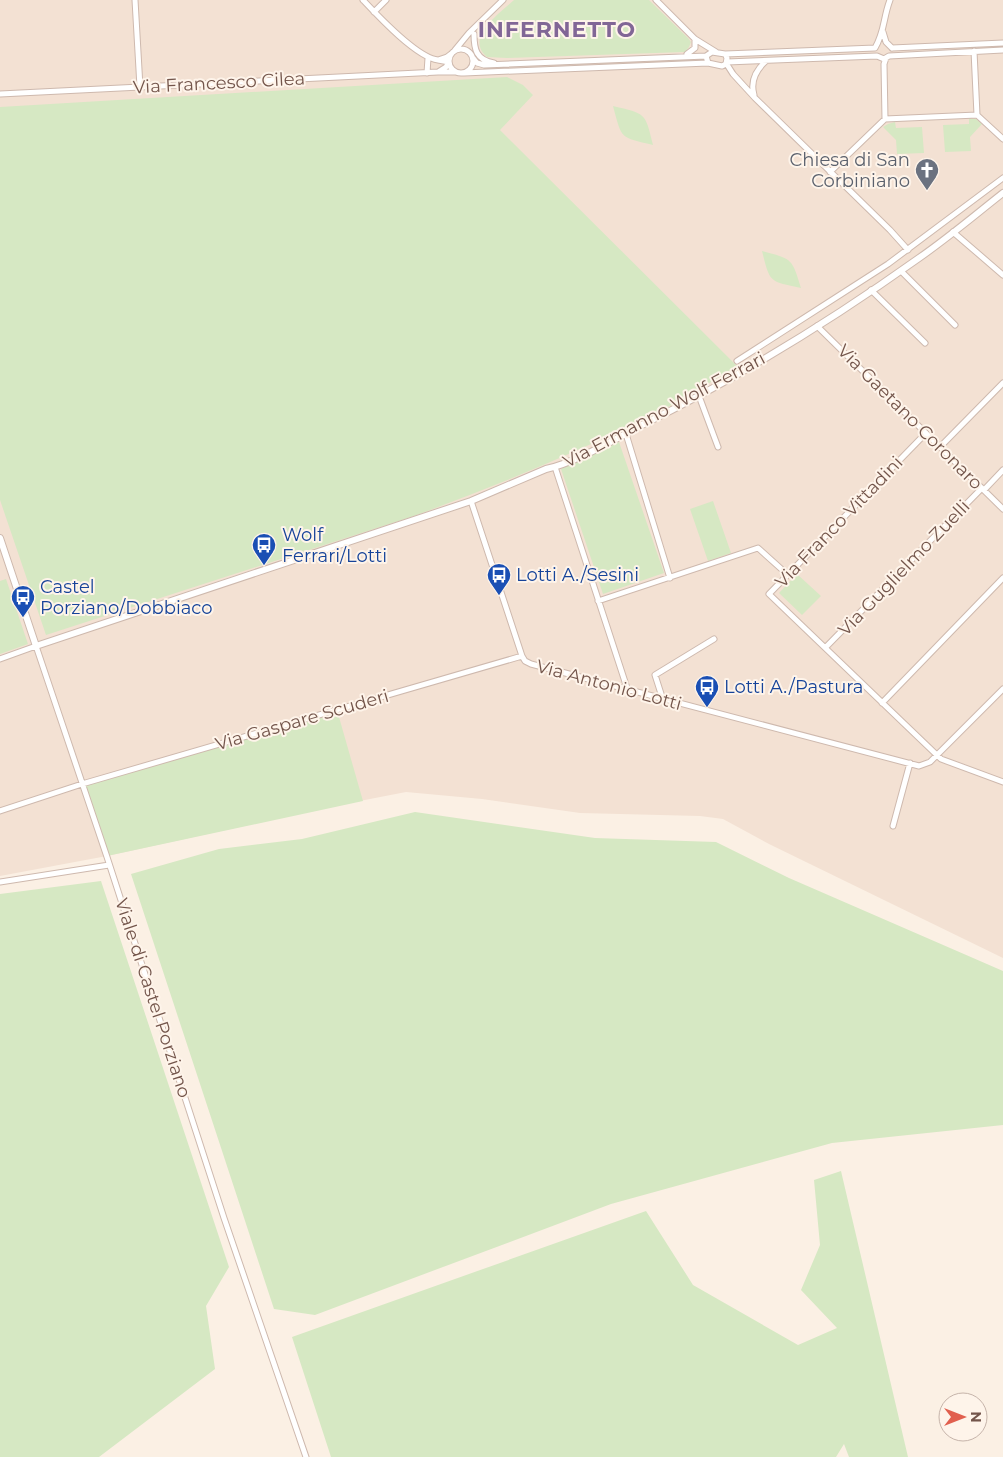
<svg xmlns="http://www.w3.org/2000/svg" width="1003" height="1457" viewBox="0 0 1003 1457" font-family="Montserrat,sans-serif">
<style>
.residential{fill:#f3e1d3}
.green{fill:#d6e8c3}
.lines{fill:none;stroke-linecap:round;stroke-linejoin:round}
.minor-casing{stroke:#ceb9ae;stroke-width:7}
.tertiary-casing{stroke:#ceb9ae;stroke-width:8}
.minor{stroke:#fff;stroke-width:5}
.tertiary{stroke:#fff;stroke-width:6}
.labels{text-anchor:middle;stroke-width:4;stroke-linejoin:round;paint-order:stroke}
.street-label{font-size:18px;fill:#73554b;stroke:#fef4ea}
.worship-label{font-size:18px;fill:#5b616d;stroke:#fef4ea;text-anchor:end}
.transit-label{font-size:18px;fill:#164399;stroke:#fef4ea;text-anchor:start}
.district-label{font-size:22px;font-weight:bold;letter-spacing:1px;fill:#816696;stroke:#fef4ea}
</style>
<rect width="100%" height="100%" fill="#fbf0e4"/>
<path class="residential" d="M0,0H1003V958L769,844L723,819L700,816L580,813L482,799L406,792L334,806L107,856L0,876Z"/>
<path class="green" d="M514,0H649L688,38L691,42L689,47L685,52L507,58L487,57C464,38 500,13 514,0Z
M507,77L523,85L533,95L500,130L737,366C714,380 692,394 668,407C586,449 501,484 414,516L46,635L0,500V107Z
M613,106C646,114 645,112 653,145C620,137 622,140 613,106Z
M969,118L976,119L982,124L970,137L971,151L945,152L943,125L969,124Z
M895,122L896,128L922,127L924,153L897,154L896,140L883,127L888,124Z
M762,251C792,259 792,258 801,288C769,281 770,283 762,251Z
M619,442L664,573L603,594L561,469Z
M713,501L731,553L708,561L690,509Z
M797,574L821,596L802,615L779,593Z
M6,579L28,644L0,654V581Z
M337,710L363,801L107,856L82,784Z
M415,812L595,838L716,842L789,878L1003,971V1125L832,1143L611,1204L315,1315L274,1309L131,874L219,849L302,839Z
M101,881L229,1267L206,1306L215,1369L99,1457H0V894Z
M841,1171L908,1457H849L844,1444L836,1457H331L292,1337L646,1211L693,1285L798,1345L837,1328L801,1290L820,1245L814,1180Z"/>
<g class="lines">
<g class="minor-casing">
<path id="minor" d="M135,0L140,87
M363,0C378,16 417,58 438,60
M656,0L695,39L716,52
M374,12L386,0
M883,32L886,42L892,48
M474,34C474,49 476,60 494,63
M892,48L1003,43
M449 61a12 12 0 1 1 24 0a12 12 0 1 1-24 0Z
M455,50L469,33L503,0
M974,51L977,115L1003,139
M712,52L725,54L727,58L726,64L722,66L708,63L706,56Z
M451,54L447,57L438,60L449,62L446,67L438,72H455
M687,54L695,48V39
M725,54L875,48C885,31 883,18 890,0
M473,58L477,63L484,65L706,56
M727,62L877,56L884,59L889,56L1003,50
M726,63L733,74L755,98L890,230L908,250
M427,73L428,58
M464,73L708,63
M0,94L438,72
M754,95C750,81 756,70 766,61
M885,119L977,115
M830,172L885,119L884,64L886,58
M953,232L1003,275
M901,271L955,325
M871,290L925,343
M817,326L1003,509
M737,361L888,264L1003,178
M699,396L718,447
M926,433L769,594L941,759L1003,782
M626,434L670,578
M940,447L1003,383
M555,467L628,691
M984,490L1003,470
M471,501L522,656L525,661L531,664L919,766L930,762L1003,689
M598,601L758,548L788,575
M826,647L982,488
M0,659L36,646L107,857L224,1218L306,1457
M663,700L655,675L714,639
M882,703L1003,578
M0,811L82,784L522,656
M893,826L910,763
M0,882L109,865"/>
</g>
<g class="tertiary-casing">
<path id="tertiary" d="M0,538L36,646L471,501L546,469C575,463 615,439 642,425C738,378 832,320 919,258C948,238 975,215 1003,193"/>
</g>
<use href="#minor" class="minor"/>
<use href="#tertiary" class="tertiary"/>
</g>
<defs>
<g id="church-pin" transform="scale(1.25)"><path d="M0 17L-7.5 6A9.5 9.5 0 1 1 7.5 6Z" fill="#6b7280" stroke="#fef4ea"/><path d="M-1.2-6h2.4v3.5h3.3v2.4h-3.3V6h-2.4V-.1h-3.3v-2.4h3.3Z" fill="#fff"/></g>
<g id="bus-pin" transform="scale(1.25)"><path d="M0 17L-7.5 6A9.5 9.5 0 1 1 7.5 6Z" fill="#1a4fb4" stroke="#fef4ea"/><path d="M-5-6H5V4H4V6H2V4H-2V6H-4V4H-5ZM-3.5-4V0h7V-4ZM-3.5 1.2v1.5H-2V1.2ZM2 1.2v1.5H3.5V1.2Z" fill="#fff"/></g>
</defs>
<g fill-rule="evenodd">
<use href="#church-pin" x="927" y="170"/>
<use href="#bus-pin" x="264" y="545"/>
<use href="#bus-pin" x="499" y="575"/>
<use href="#bus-pin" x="23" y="597"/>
<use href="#bus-pin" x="707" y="687"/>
</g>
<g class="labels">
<g class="street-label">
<text transform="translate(219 83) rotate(-3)" y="6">Via Francesco Cilea</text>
<text transform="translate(664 410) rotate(-28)" y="6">Via Ermanno Wolf Ferrari</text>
<text transform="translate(910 417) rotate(45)" y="6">Via Gaetano Coronaro</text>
<text transform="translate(839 522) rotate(-46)" y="6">Via Franco Vittadini</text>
<text transform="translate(904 568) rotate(-46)" y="6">Via Guglielmo Zuelli</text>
<text transform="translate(609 685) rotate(15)" y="6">Via Antonio Lotti</text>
<text transform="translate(302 720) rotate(-16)" y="6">Via Gaspare Scuderi</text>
<text transform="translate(153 998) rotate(72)" y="6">Viale di Castel Porziano</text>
</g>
<g class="worship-label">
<text x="910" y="166">Chiesa di San<tspan x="910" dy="21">Corbiniano</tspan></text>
</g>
<g class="transit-label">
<text x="282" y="541">Wolf<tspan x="282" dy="21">Ferrari/Lotti</tspan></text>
<text x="516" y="581">Lotti A./Sesini</text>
<text x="40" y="593">Castel<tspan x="40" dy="21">Porziano/Dobbiaco</tspan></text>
<text x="724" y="693">Lotti A./Pastura</text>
</g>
<g class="district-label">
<text x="557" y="37">INFERNETTO</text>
</g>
</g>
<g transform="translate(963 1417) rotate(90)"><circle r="24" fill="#fef4ea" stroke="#c6b4aa"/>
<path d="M0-4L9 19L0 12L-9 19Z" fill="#e15f4e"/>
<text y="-8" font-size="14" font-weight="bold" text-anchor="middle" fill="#73554b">N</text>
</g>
</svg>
